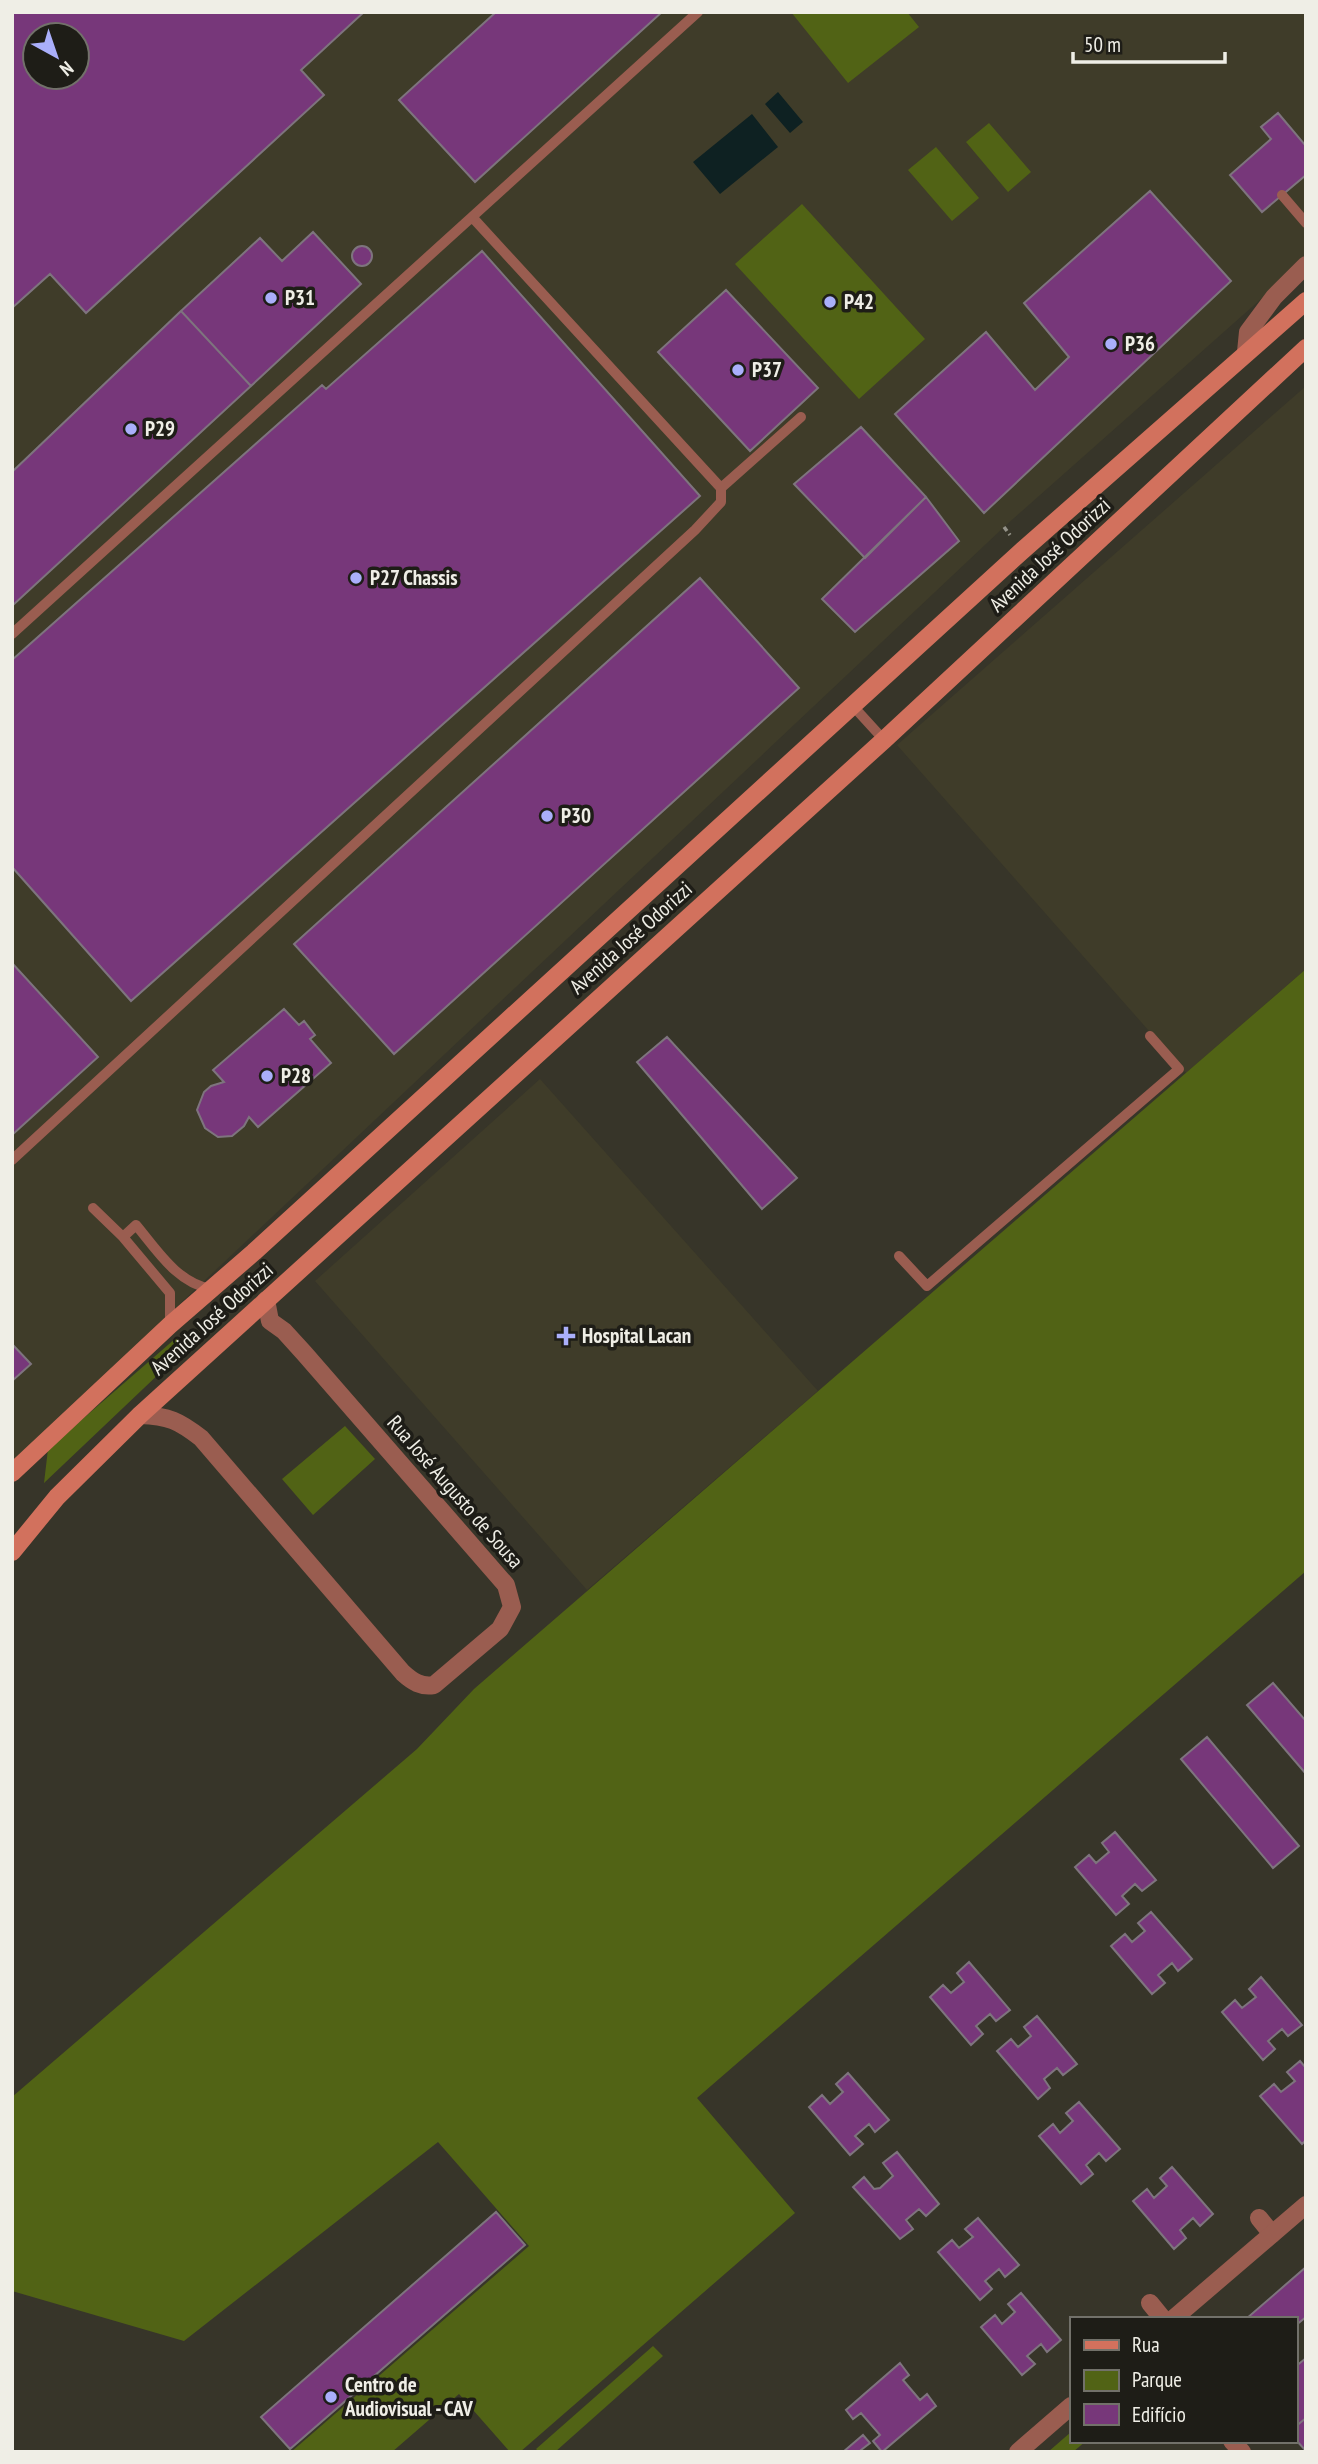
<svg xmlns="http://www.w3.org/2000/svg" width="1318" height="2464" viewBox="0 0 1318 2464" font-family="'PT Sans Narrow',sans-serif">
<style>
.built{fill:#3f3c29;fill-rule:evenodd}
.green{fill:#516315}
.water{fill:#0e2122}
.building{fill:#77377a;stroke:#7e747e;stroke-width:2;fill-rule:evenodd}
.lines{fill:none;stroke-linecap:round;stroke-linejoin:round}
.path{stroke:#949288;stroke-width:3.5;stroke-dasharray:5 3.5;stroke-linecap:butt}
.service{stroke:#9a5d50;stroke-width:10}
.minor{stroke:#9a5d50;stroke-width:18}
.tertiary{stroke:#9a5d50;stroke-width:18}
.secondary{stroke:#d2715d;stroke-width:18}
.poi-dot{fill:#aaaffb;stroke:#1e1d17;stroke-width:2.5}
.labels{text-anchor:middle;stroke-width:7;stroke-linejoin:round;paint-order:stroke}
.poi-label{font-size:21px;font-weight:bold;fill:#efeee6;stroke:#1e1d17;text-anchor:start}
.street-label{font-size:21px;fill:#efeee6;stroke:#1e1d17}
</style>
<rect width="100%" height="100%" fill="#373529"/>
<path class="built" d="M12,12H1306V259L1004,527L12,1462ZM35,35H77V77H35Z
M1306,386V969L1186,1073L897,745Z
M540,1079L818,1391L587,1590L315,1281Z"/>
<path class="green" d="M791,12H907L919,27L848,83Z
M989,123L1031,172L1008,192L966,142Z
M936,147L979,198L952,221L908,170Z
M802,204L925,339L859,399L735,264Z
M1306,969V1571L697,2098L795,2213L520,2452H510L459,2394L392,2452H291L529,2246L438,2142L184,2341L12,2291V2097L417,1749L474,1689Z
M176,1338L183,1351L44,1483L48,1449Z
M345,1426L375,1459L313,1515L282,1479Z
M653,2346L663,2356L555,2452H539L536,2449Z
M1071,2432V2441H1086L1073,2452H1048Z"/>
<path class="water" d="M778,92L803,122L790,133L765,104Z
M752,114L778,147L720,194L693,162Z"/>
<path class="building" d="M12,12H364L301,70L324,95L86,313L50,274L12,308ZM35,35H77V77H35Z
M496,12H662L475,182L399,100Z
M1278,113L1306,146V175L1262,212L1230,175L1271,139L1261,127Z
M1150,191L1231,281L984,513L895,414L986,332L1035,390L1069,357L1024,303Z
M313,232L361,284L251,386L181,311L260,238L282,261Z
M352 256a10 10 0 1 1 20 0a10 10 0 1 1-20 0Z
M482,251L700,496L131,1001L12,867V660L322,385L326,389Z
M726,290L818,388L750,451L658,352Z
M181,311L251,386L12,606V472Z
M861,427L926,497L865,558L794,484Z
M926,497L959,541L855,632L822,599Z
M700,578L799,688L394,1054L294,944Z
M12,963L98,1057L12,1135Z
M284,1009L299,1025L304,1021L315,1035L310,1039L331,1063L258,1127L249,1117L244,1126L232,1136L218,1137L205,1128L197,1110L204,1092L211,1086L224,1082L213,1070Z
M667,1037L797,1178L762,1209L637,1062Z
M12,1344L31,1364L12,1381Z
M1273,1683L1306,1721V1774L1247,1705Z
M1207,1737L1299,1846L1273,1868L1181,1759Z
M1115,1832L1156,1880L1142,1891L1135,1884L1122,1896L1129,1904L1116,1915L1075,1867L1089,1855L1096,1863L1109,1852L1102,1843Z
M1151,1912L1192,1959L1178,1971L1172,1963L1158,1975L1165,1983L1152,1994L1111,1946L1125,1934L1132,1942L1145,1931L1138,1923Z
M969,1962L1010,2010L996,2021L990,2014L976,2026L983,2034L971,2045L930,1997L943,1985L951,1993L964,1982L957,1973Z
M1261,1977L1302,2025L1288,2036L1282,2029L1268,2041L1275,2049L1263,2060L1222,2012L1235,2000L1242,2008L1256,1997L1249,1989Z
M1037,2016L1077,2064L1063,2075L1057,2068L1044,2079L1050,2088L1038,2099L997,2051L1011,2039L1018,2047L1031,2036L1024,2027Z
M1300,2061L1306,2068V2140L1302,2144L1260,2096L1274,2084L1281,2092L1295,2081L1287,2072Z
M848,2073L889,2120L875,2132L869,2124L855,2136L863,2144L850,2155L809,2107L822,2095L830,2104L843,2092L836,2084Z
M1079,2102L1120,2149L1106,2161L1099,2153L1086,2165L1093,2174L1081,2184L1039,2136L1053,2124L1060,2133L1073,2121L1066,2113Z
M897,2152L939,2204L926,2216L919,2209L906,2220L913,2229L900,2239L853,2187L864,2177L874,2189L880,2188L893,2176L883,2163Z
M1172,2167L1213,2214L1200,2226L1193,2218L1180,2230L1186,2238L1174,2249L1133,2201L1147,2189L1154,2198L1167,2186L1160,2178Z
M496,2212L525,2245L290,2449L261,2417Z
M978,2218L1019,2265L1005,2277L999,2269L985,2281L992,2289L980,2300L938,2252L952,2240L959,2248L973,2237L965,2229Z
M1306,2267V2317L1295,2326V2319H1246Z
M1021,2293L1061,2340L1047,2352L1041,2344L1027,2356L1035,2364L1022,2375L981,2327L995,2315L1002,2324L1015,2312L1008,2304Z
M1306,2358V2418L1295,2427V2367Z
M900,2363L909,2375L903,2380L920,2400L927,2394L936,2406L882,2452L873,2441L880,2435L861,2413L853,2419L846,2410Z
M1306,2418V2451L1295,2439V2427Z
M863,2435L870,2443L861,2450L862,2452H843Z"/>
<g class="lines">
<path class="path" d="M1004,527L1010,535"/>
<path class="service" d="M1282,195L1306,223
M721,488L801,417
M12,634L698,12
M853,706L884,740
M12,1160L695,530L721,502V488L473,218
M93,1208L123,1237L170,1293V1325
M123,1237L136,1225C157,1250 177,1283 211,1289
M899,1256L927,1286L1179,1069L1150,1036"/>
<path class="minor" d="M140,1415C169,1416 179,1421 201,1438L403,1673C413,1682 421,1687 434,1685L500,1629L512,1607L506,1585L304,1353L284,1331L270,1321L266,1300
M1259,2218L1272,2234
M1150,2303L1163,2319"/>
<path class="tertiary" d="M1246,352L1248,332L1274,297L1306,265
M1173,2319L1306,2205
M1232,2441L1242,2452
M1018,2452L1071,2406"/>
<path class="secondary" d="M12,1473L170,1325L254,1252L1023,550L1306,301
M12,1552L57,1497L140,1415L884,740L1306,348"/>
</g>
<g class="poi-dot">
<circle cx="271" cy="298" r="7"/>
<circle cx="830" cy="302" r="7"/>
<circle cx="1111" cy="344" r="7"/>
<circle cx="738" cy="370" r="7"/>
<circle cx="131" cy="429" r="7"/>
<circle cx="356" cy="578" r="7"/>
<circle cx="547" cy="816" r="7"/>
<circle cx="267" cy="1076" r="7"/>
<path d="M562.5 1325.5h7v7h7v7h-7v7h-7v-7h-7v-7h7z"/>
<circle cx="331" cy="2397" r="7"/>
</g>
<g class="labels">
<g class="poi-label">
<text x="285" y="305">P31</text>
<text x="844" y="309">P42</text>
<text x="1125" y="351">P36</text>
<text x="752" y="377">P37</text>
<text x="145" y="436">P29</text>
<text x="370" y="585">P27 Chassis</text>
<text x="561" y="823">P30</text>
<text x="281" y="1083">P28</text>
<text x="582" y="1343">Hospital Lacan</text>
<text x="345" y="2392">Centro de<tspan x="345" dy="24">Audiovisual - CAV</tspan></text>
</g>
<g class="street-label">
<text transform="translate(1050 555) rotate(-43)" y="7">Avenida José Odorizzi</text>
<text transform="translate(631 938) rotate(-42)" y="7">Avenida José Odorizzi</text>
<text transform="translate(212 1319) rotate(-42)" y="7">Avenida José Odorizzi</text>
<text transform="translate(455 1492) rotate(49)" y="7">Rua José Augusto de Sousa</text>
</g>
</g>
<rect width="1318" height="2464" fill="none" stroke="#efeee6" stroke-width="28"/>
<rect x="1070" y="2317" width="228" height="126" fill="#1e1d17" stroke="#72716a" stroke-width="2"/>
<rect x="1084" y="2340" width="35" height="10" fill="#d2715d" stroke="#72716a" stroke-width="2"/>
<text x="1132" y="2352" font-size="21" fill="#efeee6">Rua</text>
<rect x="1084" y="2370" width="35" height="21" fill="#516315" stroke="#72716a" stroke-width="2"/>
<text x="1132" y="2387" font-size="21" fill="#efeee6">Parque</text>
<rect x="1084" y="2404" width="35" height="21" fill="#77377a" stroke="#72716a" stroke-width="2"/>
<text x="1132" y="2422" font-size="21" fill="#efeee6">Edifício</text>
<g transform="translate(56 56) rotate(140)"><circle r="33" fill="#1e1d17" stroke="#72716a" stroke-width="2"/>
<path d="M0-5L12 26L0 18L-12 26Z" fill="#aaaffb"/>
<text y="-10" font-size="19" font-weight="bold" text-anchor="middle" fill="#efeee6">N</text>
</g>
<path d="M1073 52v10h152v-10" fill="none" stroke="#efeee6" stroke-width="3.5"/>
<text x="1084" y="52" font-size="21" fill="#efeee6" stroke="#1e1d17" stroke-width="5" paint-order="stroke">50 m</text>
</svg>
